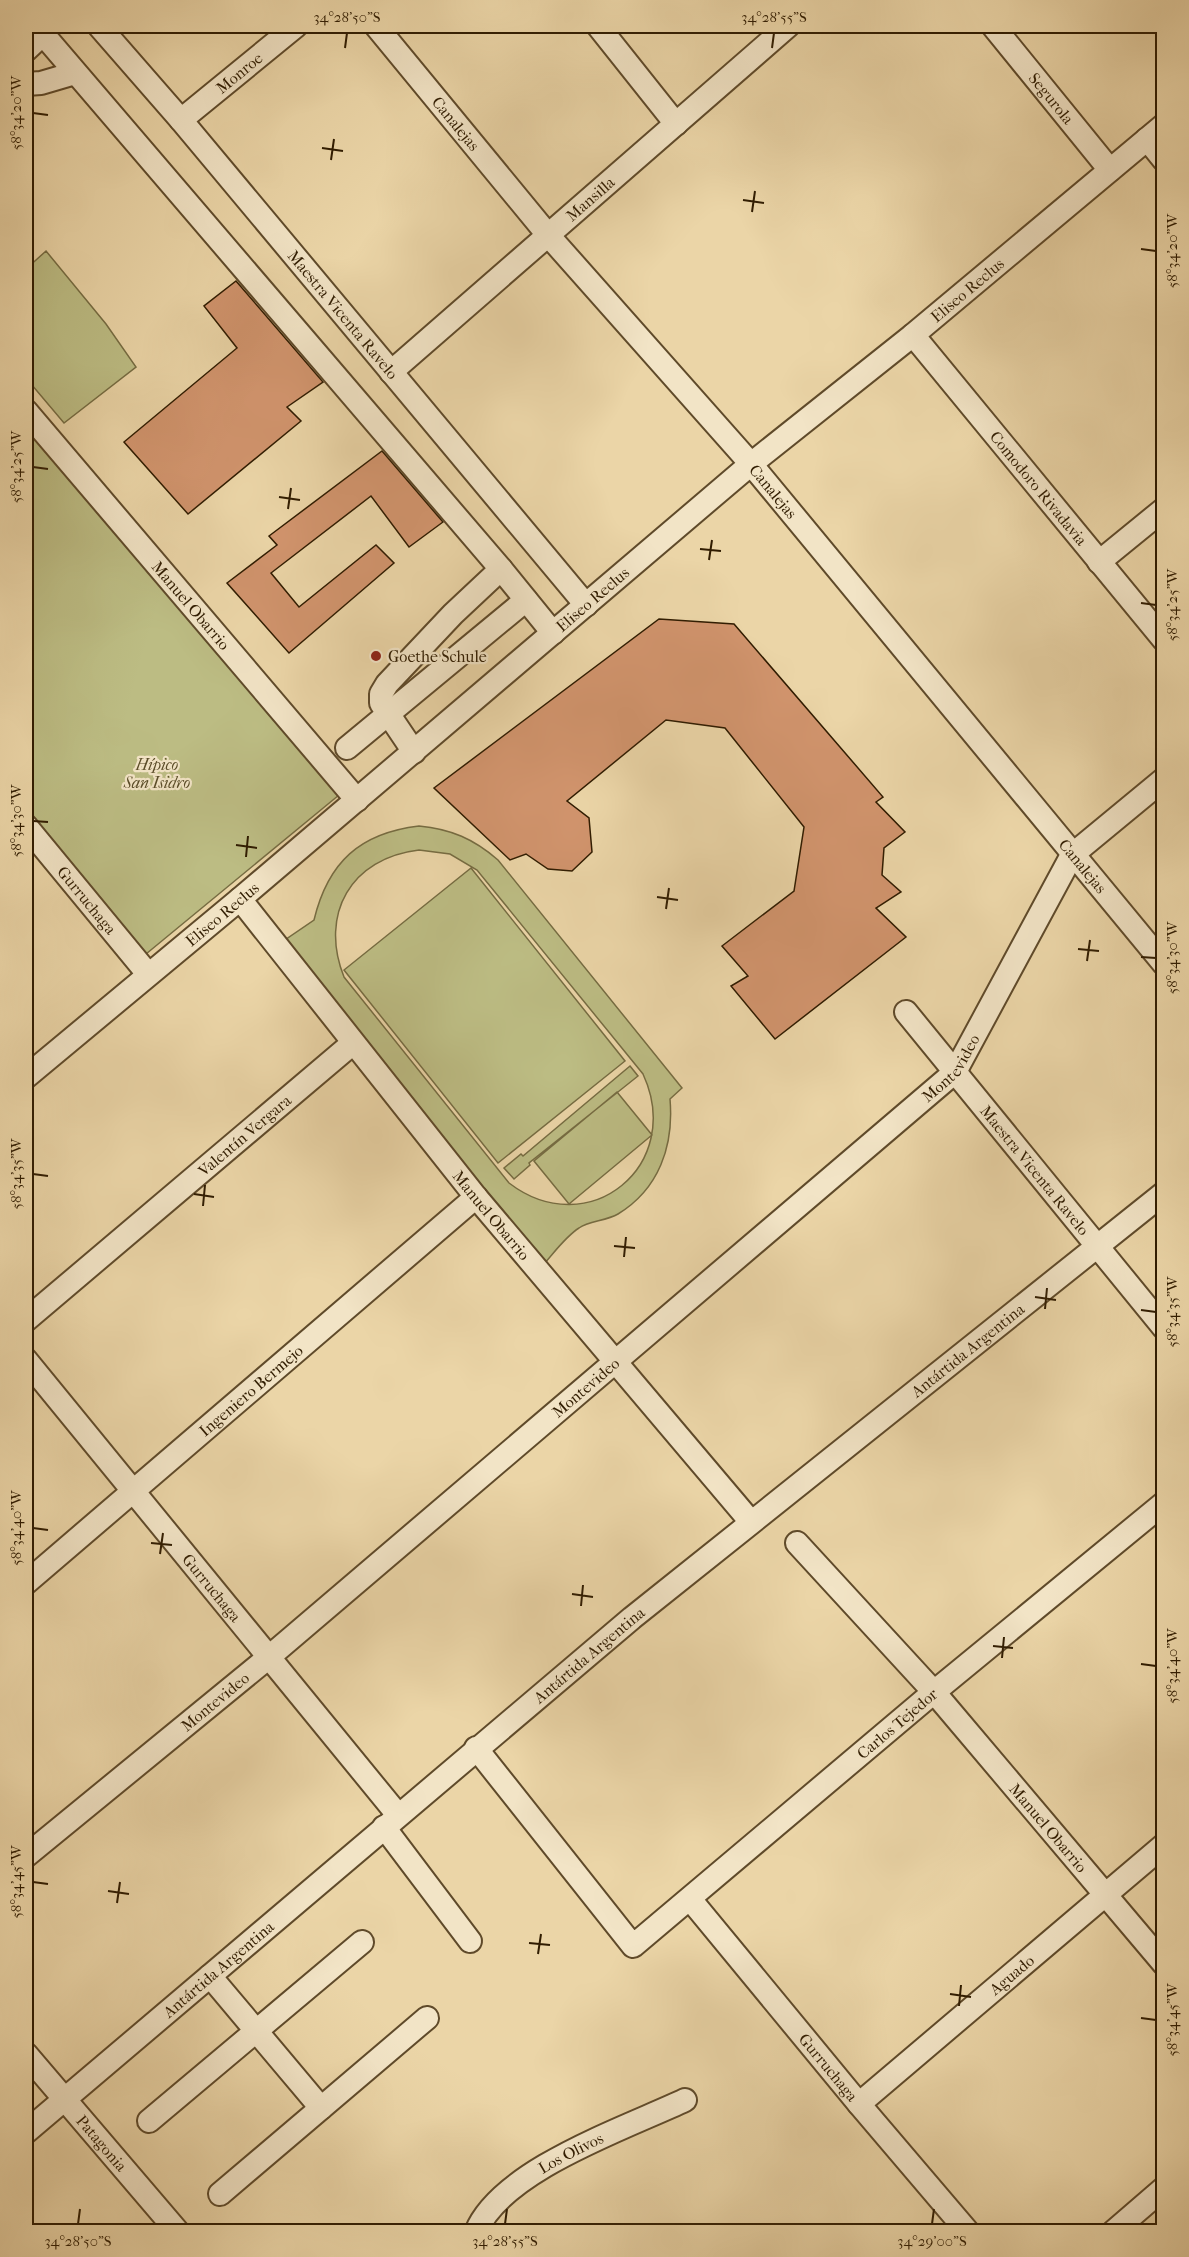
<svg xmlns="http://www.w3.org/2000/svg" width="1189" height="2257" viewBox="0 0 1189 2257" font-family="'IM FELL French Canon',serif">
<style>
.green{fill:#bcbc83;stroke:#766c42;stroke-width:1.5;fill-rule:evenodd}
.building{fill:#d1946d;stroke:#301c01;stroke-width:1.5}
.lines{fill:none;stroke-linecap:round;stroke-linejoin:round}
.minor-casing{stroke:#5f4a2a;stroke-width:26}
.minor{stroke:#f2e4c6;stroke-width:22}
.ticks{fill:none;stroke:#301c01;stroke-width:2}
.poi-dot{fill:#8f2418;stroke:#f2e4c6;stroke-width:2}
.labels{text-anchor:middle;stroke-width:4.5;stroke-linejoin:round;paint-order:stroke}
.street-label{font-size:16px;fill:#301c01;stroke:#f2e4c6}
.poi-label{font-size:16px;fill:#301c01;stroke:#f2e4c6;text-anchor:start}
.park-label{font-size:16px;font-style:italic;fill:#5a4c28;stroke:#f2e4c6}
.neatline{fill:none;stroke:#301c01;stroke-width:2}
.ticks-label{font-size:15px;text-anchor:middle;fill:#301c01}
</style>
<rect width="100%" height="100%" fill="#ebd5a7"/>
<filter id="stains"><feTurbulence type="fractalNoise" baseFrequency=".00333" numOctaves="4"/><feColorMatrix values="0 0 0 0 .2 0 0 0 0 .09 0 0 0 0 .02 0 0 0 .5 -.17"/></filter>
<radialGradient id="worn" r=".72"><stop offset=".6" stop-color="#630" stop-opacity="0"/><stop offset="1" stop-color="#630" stop-opacity=".3"/></radialGradient>
<path class="green" d="M46,251L106,324L136,367L64,423L26,378V269Z
M35,435L339,795L146,954L26,810V443Z
M419,826C451,829 474,839 498,860L682,1088L670,1099C674,1146 659,1189 618,1214C606,1221 589,1221 579,1228C565,1237 554,1253 543,1265L282,942L314,920C328,862 360,833 419,826ZM419,850L450,854L477,870L643,1074C685,1165 589,1244 509,1183L344,977C319,914 351,858 419,850Z
M471,868L625,1061L498,1163L344,970Z
M630,1066L638,1076L529,1163L530,1165L514,1179L504,1168L521,1154L523,1156Z
M617,1092L652,1135L569,1204L534,1161Z"/>
<path class="building" d="M236,281L323,382L287,407L301,421L188,514L124,442L237,348L204,306Z
M382,451L443,522L409,547L371,496L271,573L299,607L376,545L394,563L289,653L227,583L277,545L269,536Z
M659,619L734,624L883,797L876,802L905,832L884,848L882,875L901,892L876,908L906,937L775,1039L731,986L748,976L722,946L794,891L804,827L725,728L666,720L567,801L589,818L592,852L572,871L548,869L526,854L510,860L434,788Z"/>
<g class="lines">
<g class="minor-casing">
<g id="minor">
<path d="M36,26L501,569L453,614L387,684L381,694V703L414,752"/>
<path id="s1" d="M99,26L181,120L586,605"/>
<path id="s2" d="M376,26L548,235L751,464L1164,964"/>
<path d="M598,26L676,124"/>
<path id="s3" d="M993,26L1110,170"/>
<path d="M26,50L43,34"/>
<path d="M26,84L41,83L75,73"/>
<path id="s4" d="M181,120L296,26"/>
<path d="M1147,139L1164,160"/>
<path id="s5" d="M913,335L1164,640"/>
<path id="s6" d="M391,372L788,26"/>
<path id="s7" d="M26,411L357,800"/>
<path d="M1099,562L1164,509"/>
<path d="M501,569L553,633"/>
<path d="M347,748L526,600"/>
<path id="s8" d="M26,826L148,974"/>
<path id="s9" d="M240,899L476,1197L751,1522"/>
<path id="s10" d="M906,1012L1164,1328"/>
<path id="s11" d="M26,1077L240,899L751,464L913,335L1164,125"/>
<path id="s12" d="M26,1320L353,1043"/>
<path id="s13" d="M26,1360L398,1815"/>
<path id="s14" d="M797,1543L934,1692L1164,1964"/>
<path id="s15" d="M26,1583L476,1197"/>
<path id="s16" d="M476,1748L633,1946L934,1692L1164,1503"/>
<path d="M384,1827L470,1941"/>
<path id="s17" d="M26,1856L269,1657L955,1072L1072,855L1164,779"/>
<path id="s18" d="M690,1899L859,2104L968,2232"/>
<path d="M210,1976L321,2108"/>
<path id="s19" d="M26,2054L178,2232"/>
<path id="s20" d="M859,2104L1164,1845"/>
<path d="M149,2121L362,1942"/>
<path id="s21" d="M26,2132L632,1618L1164,1193"/>
<path d="M220,2194L427,2018"/>
<path id="s22" d="M476,2232C501,2170 626,2128 685,2100"/>
<path d="M1113,2232L1164,2188"/>
</g>
</g>
<use href="#minor" class="minor"/>
</g>
<path class="ticks" d="M345,48L347,33M772,48L774,33M33,113L48,115M322,148L343,151M331,160L334,139M743,200L764,203M752,212L755,191M1141,249L1156,251M33,467L48,469M279,497L300,500M288,509L291,488M700,549L721,551M709,560L712,540M1141,603L1156,605M33,821L48,822M236,845L257,848M246,857L248,836M657,897L678,900M666,909L669,888M1078,949L1099,951M1141,957L1156,958M1087,961L1090,940M33,1174L48,1176M194,1194L214,1197M203,1206L205,1185M614,1246L635,1248M624,1257L626,1237M1035,1297L1056,1300M1045,1309L1047,1288M1141,1310L1156,1312M33,1528L48,1530M151,1543L172,1545M160,1554L163,1533M572,1594L593,1597M581,1606L583,1585M993,1646L1013,1648M1002,1658L1004,1637M1141,1664L1156,1666M33,1882L48,1884M108,1891L129,1894M117,1903L120,1882M529,1943L550,1945M538,1954L541,1934M950,1994L971,1997M959,2006L961,1985M1141,2018L1156,2020M78,2224L80,2209M505,2224L507,2209M932,2224L934,2209"/>
<circle class="poi-dot" cx="376" cy="656" r="6"/>
<g class="labels">
<g class="street-label">
<text dy="6" stroke="none"><textPath href="#s4" startOffset="75">Monroe</textPath></text>
<text dy="6" stroke="none"><textPath href="#s3" startOffset="93">Segurola</textPath></text>
<text dy="6" stroke="none"><textPath href="#s2" startOffset="126">Canalejas</textPath></text>
<text dy="6" stroke="none"><textPath href="#s6" startOffset="264">Mansilla</textPath></text>
<text dy="6" stroke="none"><textPath href="#s11" startOffset="1227">Eliseo Reclus</textPath></text>
<text dy="6" stroke="none"><textPath href="#s1" startOffset="378">Maestra Vicenta Ravelo</textPath></text>
<text dy="6" stroke="none"><textPath href="#s5" startOffset="198">Comodoro Rivadavia</textPath></text>
<text dy="6" stroke="none"><textPath href="#s2" startOffset="612">Canalejas</textPath></text>
<text dy="6" stroke="none"><textPath href="#s11" startOffset="741">Eliseo Reclus</textPath></text>
<text dy="6" stroke="none"><textPath href="#s7" startOffset="255">Manuel Obarrio</textPath></text>
<text dy="6" stroke="none"><textPath href="#s2" startOffset="1098">Canalejas</textPath></text>
<text dy="6" stroke="none"><textPath href="#s8" startOffset="96">Gurruchaga</textPath></text>
<text dy="6" stroke="none"><textPath href="#s11" startOffset="255">Eliseo Reclus</textPath></text>
<text dy="6" stroke="none"><textPath href="#s17" startOffset="1216">Montevideo</textPath></text>
<text dy="6" stroke="none"><textPath href="#s12" startOffset="286">Valentín Vergara</textPath></text>
<text dy="6" stroke="none"><textPath href="#s10" startOffset="204">Maestra Vicenta Ravelo</textPath></text>
<text dy="6" stroke="none"><textPath href="#s9" startOffset="404">Manuel Obarrio</textPath></text>
<text dy="6" stroke="none"><textPath href="#s21" startOffset="1224">Antártida Argentina</textPath></text>
<text dy="6" stroke="none"><textPath href="#s17" startOffset="730">Montevideo</textPath></text>
<text dy="6" stroke="none"><textPath href="#s15" startOffset="296">Ingeniero Bermejo</textPath></text>
<text dy="6" stroke="none"><textPath href="#s13" startOffset="294">Gurruchaga</textPath></text>
<text dy="6" stroke="none"><textPath href="#s21" startOffset="738">Antártida Argentina</textPath></text>
<text dy="6" stroke="none"><textPath href="#s17" startOffset="244">Montevideo</textPath></text>
<text dy="6" stroke="none"><textPath href="#s16" startOffset="598">Carlos Tejedor</textPath></text>
<text dy="6" stroke="none"><textPath href="#s14" startOffset="380">Manuel Obarrio</textPath></text>
<text dy="6" stroke="none"><textPath href="#s21" startOffset="252">Antártida Argentina</textPath></text>
<text dy="6" stroke="none"><textPath href="#s20" startOffset="200">Aguado</textPath></text>
<text dy="6" stroke="none"><textPath href="#s18" startOffset="218">Gurruchaga</textPath></text>
<text dy="6" stroke="none"><textPath href="#s19" startOffset="117">Patagonia</textPath></text>
<text dy="6" stroke="none"><textPath href="#s22" startOffset="126">Los Olivos</textPath></text>
</g>
<g class="poi-label">
<text x="388" y="662">Goethe Schule</text>
</g>
<g class="park-label">
<text x="157" y="770">Hípico<tspan x="157" dy="18">San Isidro</tspan></text>
</g>
</g>
<rect width="1189" height="2257" fill="none" stroke="#ebd5a7" stroke-width="66"/>
<rect x="33" y="33" width="1123" height="2191" class="neatline"/>
<g class="ticks-label">
<text x="347" y="22">34°28'50"S</text>
<text x="774" y="22">34°28'55"S</text>
<text transform="translate(16 113) rotate(-90)" y="5">58°34'20"W</text>
<text transform="translate(1172 251) rotate(-90)" y="5">58°34'20"W</text>
<text transform="translate(16 467) rotate(-90)" y="5">58°34'25"W</text>
<text transform="translate(1172 605) rotate(-90)" y="5">58°34'25"W</text>
<text transform="translate(16 821) rotate(-90)" y="5">58°34'30"W</text>
<text transform="translate(1172 958) rotate(-90)" y="5">58°34'30"W</text>
<text transform="translate(16 1174) rotate(-90)" y="5">58°34'35"W</text>
<text transform="translate(1172 1312) rotate(-90)" y="5">58°34'35"W</text>
<text transform="translate(16 1528) rotate(-90)" y="5">58°34'40"W</text>
<text transform="translate(1172 1666) rotate(-90)" y="5">58°34'40"W</text>
<text transform="translate(16 1882) rotate(-90)" y="5">58°34'45"W</text>
<text transform="translate(1172 2020) rotate(-90)" y="5">58°34'45"W</text>
<text x="78" y="2246">34°28'50"S</text>
<text x="505" y="2246">34°28'55"S</text>
<text x="932" y="2246">34°29'00"S</text>
</g>
<rect width="100%" height="100%" filter="url(#stains)"/>
<rect width="100%" height="100%" fill="url(#worn)"/>
</svg>
